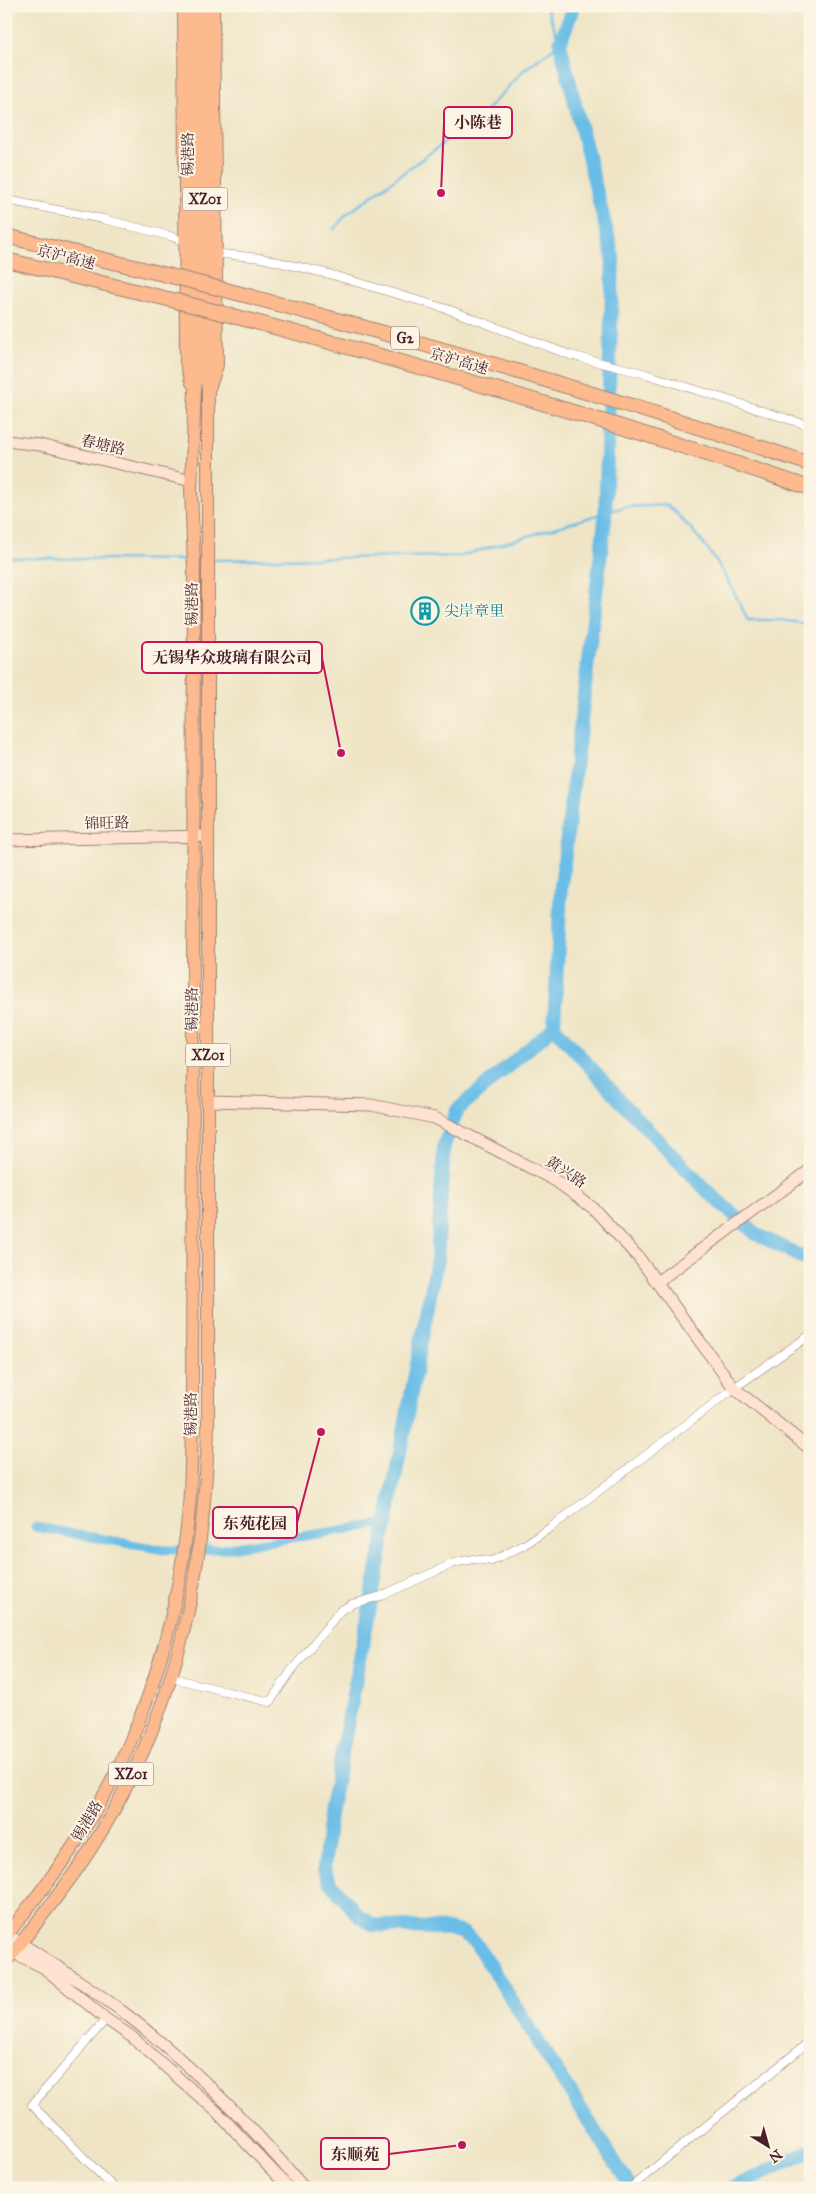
<svg xmlns="http://www.w3.org/2000/svg" width="816" height="2194" viewBox="0 0 816 2194" font-family="'IM FELL Great Primer','Noto Serif SC',serif">
<style>
.lines{fill:none;stroke-linecap:round;stroke-linejoin:round}
.stream{stroke:#6abde6;stroke-width:2.5}
.canal{stroke:#6abde6;stroke-width:9}
.river{stroke:#6abde6;stroke-width:14}
.street-casing{stroke:#9c8278;stroke-width:9}
.secondary-casing{stroke:#9c8278;stroke-width:13}
.primary-casing{stroke:#9c8278;stroke-width:14}
.highway-casing{stroke:#9c8278;stroke-width:16}
.street{stroke:#fff;stroke-width:8}
.secondary{stroke:#fee3d2;stroke-width:11}
.primary{stroke:#fcba8e;stroke-width:12}
.highway{stroke:#fcba8e;stroke-width:14}
.highway-bridge-casing{stroke:#9c8278;stroke-width:16;stroke-linecap:butt}
.highway-bridge{stroke:#fcba8e;stroke-width:14}
.labels{text-anchor:middle;stroke-width:4;stroke-linejoin:round;paint-order:stroke}
.shield{fill:#fcf5e5;stroke:#7f5f63;stroke-width:1}
.shield-label{font-size:14px;font-weight:bold;fill:#4a1f2b}
.street-label{font-size:15px;fill:#4a1f2b;stroke:#fcf5e5}
.culture-label{font-size:15px;fill:#0d838f;stroke:#fcf5e5;text-anchor:start}
.leader{fill:none;stroke:#c2185b;stroke-width:2}
.callout-dot{fill:#c2185b;stroke:#fcf5e5;stroke-width:2}
.callout{fill:#fcf5e5;stroke:#c2185b;stroke-width:2}
.callout-label{font-size:16px;text-anchor:middle;font-weight:bold;fill:#4a1f2b}
</style>
<rect width="100%" height="100%" fill="#fcf5e5"/>
<filter id="ink" filterUnits="userSpaceOnUse"><feTurbulence type="fractalNoise" baseFrequency=".02" numOctaves="2"/><feDisplacementMap in="SourceGraphic" scale="10" xChannelSelector="R" yChannelSelector="G"/><feConvolveMatrix kernelMatrix="1 2 1 2 8 2 1 2 1" color-interpolation-filters="sRGB"/></filter>
<filter id="wash" filterUnits="userSpaceOnUse"><feTurbulence type="fractalNoise" baseFrequency=".0096" numOctaves="4" result="noise"/><feDisplacementMap in="SourceGraphic" scale="20" xChannelSelector="R" yChannelSelector="G"/><feGaussianBlur stdDeviation="1.12" result="paint"/><feColorMatrix in="noise" values="0 0 0 0 0 0 0 0 0 0 0 0 0 0 0 0 0 1.4 0 .05"/><feComposite in="paint" operator="in"/></filter>
<g filter="url(#wash)">
<rect width="100%" height="100%" fill="#efe5c6"/>
<g class="lines">
<path class="stream" d="M334,229L346,215L483,114L524,70L560,43L546,6
M6,558L190,560
M213,560L461,556L624,507L667,505C707,540 725,573 748,620H779L810,624"/>
<path class="canal" d="M35,1527L164,1550L222,1549L386,1523"/>
<path class="river" d="M574,6L560,43L613,257L605,519L561,887L554,1027L457,1110L444,1146L437,1260L330,1814L324,1869L331,1884L359,1916L373,1925L448,1929L463,1933L475,1942L631,2188
M554,1027L626,1107L707,1191L756,1234L810,1261
M732,2188L810,2151"/>
</g>
</g>
<g filter="url(#ink)">
<g class="lines">
<g class="street-casing">
<path id="street" d="M6,200L103,219L170,236L186,242
M213,253L261,258L329,274L447,309L570,355L646,374L810,426
M172,1678L270,1702L291,1671L340,1611L352,1604L381,1596L454,1563L473,1559L492,1561L524,1545L550,1528L734,1388L810,1335
M106,2019L32,2105L114,2188
M630,2188L810,2041"/>
</g>
<g class="secondary-casing">
<path id="secondary" d="M6,441L40,445L192,481
M6,840L208,836
M208,1101L371,1105L435,1118L556,1181L593,1208L639,1258L734,1388L810,1449
M657,1282L810,1170
M6,1934C47,1960 89,1986 127,2015C192,2065 251,2125 304,2188
M6,1949L43,1967L106,2019L132,2037L217,2112L289,2188"/>
</g>
<g class="primary-casing">
<path id="primary" d="M184,6L186,362L192,383
M210,386L217,365L213,6
M6,1936C30,1905 55,1875 76,1842C135,1753 171,1648 185,1542C191,1504 191,1464 192,1425L194,567L191,489L196,363L194,6
M6,1962C34,1925 65,1889 90,1850C175,1717 205,1581 208,1425V391L206,364L204,6"/>
</g>
<g class="highway-casing">
<path id="highway" d="M6,236L167,275
M6,260L168,299
M237,293C430,344 621,400 810,464
M237,317C430,368 621,424 810,488"/>
</g>
<use href="#street" class="street"/>
<use href="#secondary" class="secondary"/>
<use href="#primary" class="primary"/>
<use href="#highway" class="highway"/>
<g class="highway-bridge-casing">
<path id="highway-bridge" d="M167,275L237,293
M168,299L237,317"/>
</g>
<use href="#highway-bridge" class="highway-bridge"/>
</g>
</g>
<defs>
<g id="building-ring" transform="scale(1.4375)"><circle r="9.5" fill="#fcf5e5" stroke="#0f9aa8" stroke-width="1.5"/><path d="M-4-6H4V6H1V3H-1V6H-4ZM-2.5-4.3h1.7v1.8h-1.7ZM.8-4.3h1.7v1.8H.8ZM-2.5-1h1.7V.8h-1.7ZM.8-1h1.7V.8H.8Z" fill="#0f9aa8"/></g>
</defs>
<g fill-rule="evenodd">
<use href="#building-ring" x="425" y="611"/>
</g>
<g class="labels">
<g class="shield">
<rect x="182.5" y="187.5" width="45" height="23" rx="4"/>
<rect x="391" y="326.5" width="28" height="23" rx="4"/>
<rect x="185.5" y="1043.5" width="45" height="23" rx="4"/>
<rect x="108.5" y="1762.5" width="45" height="23" rx="4"/>
</g>
<g class="shield-label">
<text x="205" y="204">XZ01</text>
<text x="405" y="343">G2</text>
<text x="208" y="1060">XZ01</text>
<text x="131" y="1779">XZ01</text>
</g>
<g class="street-label">
<text transform="translate(188 154) rotate(-90)" y="5">锡港路</text>
<text transform="translate(66 257) rotate(14)" y="5">京沪高速</text>
<text transform="translate(459 361) rotate(16)" y="5">京沪高速</text>
<text transform="translate(103 445) rotate(13)" y="5">春塘路</text>
<text transform="translate(192 604) rotate(-90)" y="5">锡港路</text>
<text transform="translate(107 823) rotate(-1)" y="5">锦旺路</text>
<text transform="translate(192 1009) rotate(-90)" y="5">锡港路</text>
<text transform="translate(566 1172) rotate(33)" y="5">黄兴路</text>
<text transform="translate(191 1414) rotate(-90)" y="5">锡港路</text>
<text transform="translate(87 1821) rotate(-59)" y="5">锡港路</text>
</g>
<g class="culture-label">
<text x="444" y="616">尖岸章里</text>
</g>
</g>
<path class="leader" d="M441 193L444 123M341 753L322 658M321 1432L297 1523M462 2145L389 2154"/>
<g class="callout-dot">
<circle cx="441" cy="193" r="5"/>
<circle cx="341" cy="753" r="5"/>
<circle cx="321" cy="1432" r="5"/>
<circle cx="462" cy="2145" r="5"/>
</g>
<g class="callout">
<rect x="444" y="107" width="68" height="31" rx="5"/>
<rect x="142" y="642" width="180" height="31" rx="5"/>
<rect x="213" y="1507" width="84" height="31" rx="5"/>
<rect x="321" y="2138" width="68" height="31" rx="5"/>
</g>
<g class="callout-label">
<text x="478" y="128">小陈巷</text>
<text x="232" y="663">无锡华众玻璃有限公司</text>
<text x="255" y="1529">东苑花园</text>
<text x="355" y="2160">东顺苑</text>
</g>
<rect width="816" height="2194" fill="none" stroke="#fcf5e5" stroke-width="25"/>
<g transform="translate(768 2146) rotate(143)" stroke="#fcf5e5" stroke-width="4" paint-order="stroke">
<path d="M0-4L9 19L0 12L-9 19Z" fill="#4a1f2b"/>
<text y="-8" font-size="14" font-weight="bold" text-anchor="middle" fill="#4a1f2b">N</text>
</g>
</svg>
